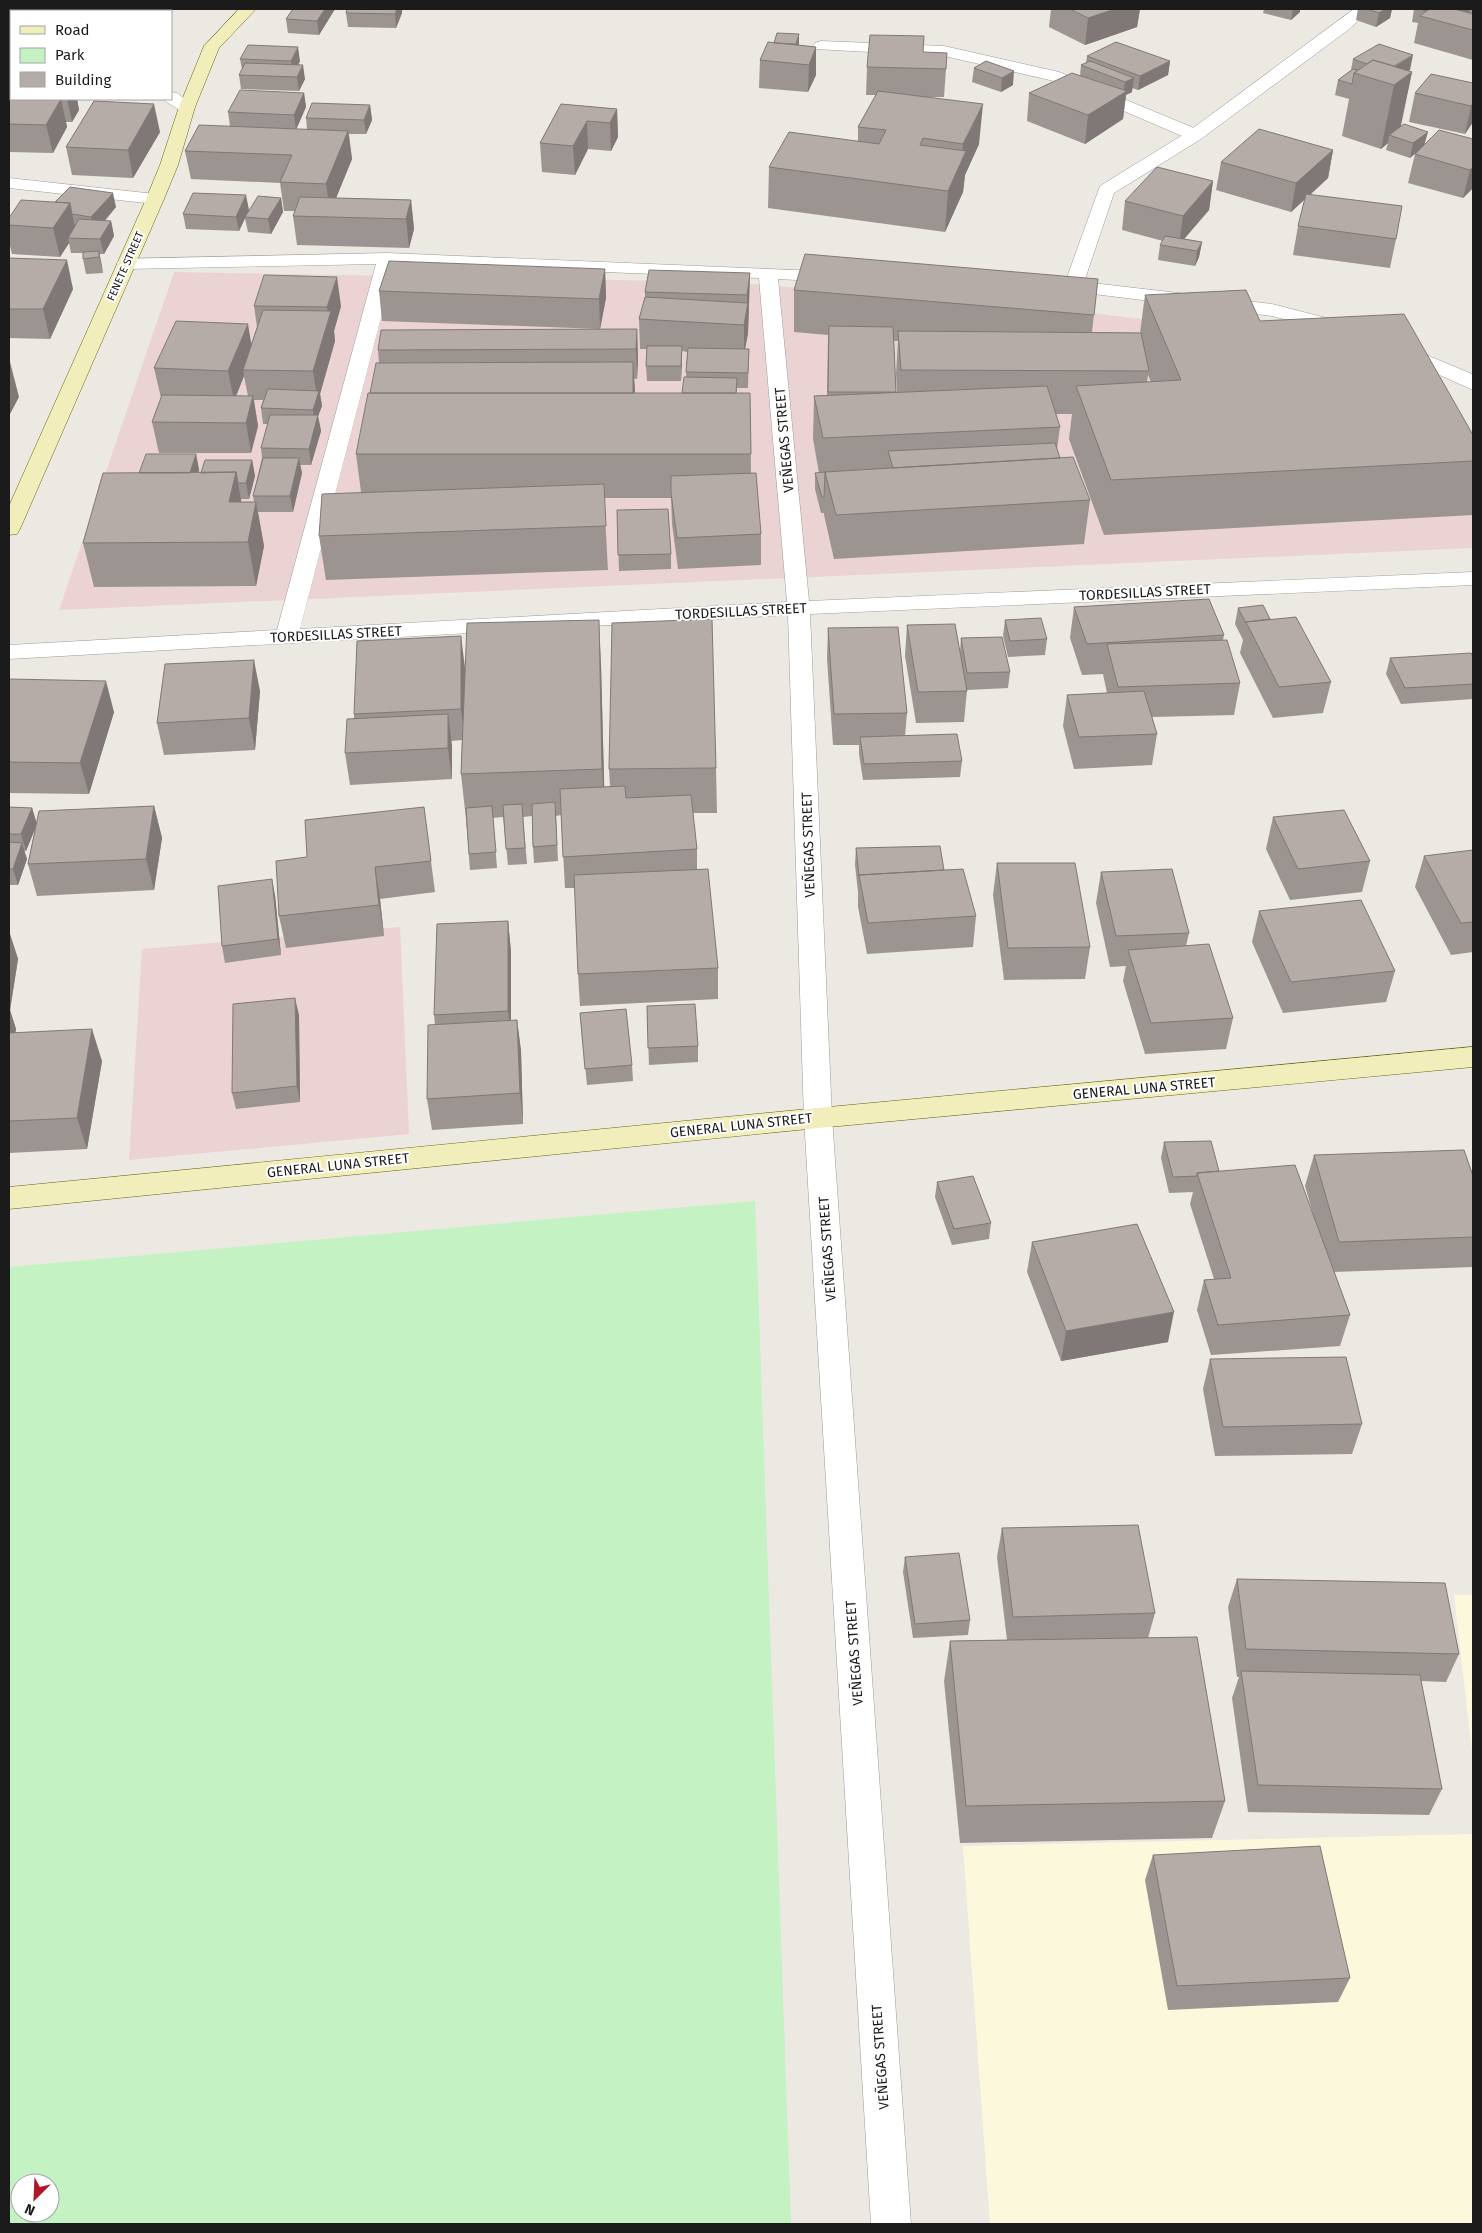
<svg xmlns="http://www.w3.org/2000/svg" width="1482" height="2233" viewBox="0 0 1482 2233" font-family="'Fira Sans',sans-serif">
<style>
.commercial{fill:#ebd3d4}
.education{fill:#fbf8dc}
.park{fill:#c4f2c3;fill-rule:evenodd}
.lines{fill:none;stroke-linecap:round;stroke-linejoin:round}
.service-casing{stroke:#9c9c9c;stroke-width:1}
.minor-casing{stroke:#9c9c9c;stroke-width:1}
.secondary-casing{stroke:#646411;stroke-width:1}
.service{fill:#fff;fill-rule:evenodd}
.minor{fill:#fff;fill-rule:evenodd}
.secondary{fill:#f1eebb;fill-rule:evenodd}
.wall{fill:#9c9490;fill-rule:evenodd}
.shaded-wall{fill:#7f7876}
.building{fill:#b5aca8;stroke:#7f7876}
.labels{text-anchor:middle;stroke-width:4;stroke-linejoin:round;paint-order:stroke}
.far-street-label{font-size:11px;fill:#1b1b1b;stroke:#fff}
.street-label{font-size:14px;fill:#1b1b1b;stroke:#fff}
</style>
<rect width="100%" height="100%" fill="#ece8e2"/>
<path class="commercial" d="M174,272L724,282L1036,306L1291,338L1473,467V548L59,610Z
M400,927L409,1134L129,1160L142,949Z"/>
<path class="education" d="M1454,1595H1473V1761Z
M1473,1834V2224H990L963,1846Z"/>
<path class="park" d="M755,1201L791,2224H9V1267ZM20,2183H50V2213H20Z"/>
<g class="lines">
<g class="service-casing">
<path id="service" d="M821,41L944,46L1059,72L1201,131L1204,135L1201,139H1189L1054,81L944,56L815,49L813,46L815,43Z"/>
</g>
<g class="minor-casing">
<path id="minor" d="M151,9H167L169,11H153Z
M1354,9H1371L1348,30L1201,139L1114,193L1084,282L1272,304L1350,324L1353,328L1350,332L1343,334L1272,316L1053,289L1051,285L1053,281L1066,280L1100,186L1189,131Z
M171,92L177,93L195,107L193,111H181L165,101L164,99H171Z
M9,178L155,194L161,195L164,199L161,203L155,204L9,188Z
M387,253L842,272L844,276L842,280L835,282L778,279L809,601L1473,572V585L810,614L832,1118L911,2224H871L804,1118L788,615L9,659V645L277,630L376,264L126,269L120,267L117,263L120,259ZM395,264L759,278L787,602L300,629Z
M1400,344L1472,374L1473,390L1393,354L1390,350L1393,346Z"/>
</g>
<g class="secondary-casing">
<path id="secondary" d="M239,9H256L219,48L195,107L178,165L164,199L20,529L17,534L9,535V506L146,199L160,165L179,107L204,46Z
M1473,1047V1067L818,1128L9,1209V1187L818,1108Z"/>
</g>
<use href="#service" class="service"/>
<use href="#minor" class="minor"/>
<use href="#secondary" class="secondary"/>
</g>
<path class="wall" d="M335,9L319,35L288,33L286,19Z
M347,9H402V13L396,28L348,27L346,13Z
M1051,9H1140L1137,27L1085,45L1049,27Z
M1264,9H1300V12L1291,20L1263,13Z
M1358,9H1392L1390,18L1376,27L1356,20Z
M1414,9H1473V60L1414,43L1418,23L1412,22Z
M777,33L799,45L816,47V75L808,92L759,88L760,60L774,43Z
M923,52L946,69L944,97H926L979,144L965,175L963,192L945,232L768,208L769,167L858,141V127L876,95H866L867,67Z
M1087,56L1170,61L1168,75L1138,90L1132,88V92L1126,95L1123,119L1085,144L1027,121L1029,93L1080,76L1081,65L1086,63Z
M240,59L300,61L298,65L305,79L299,91L241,89L239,75L242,69Z
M1353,59L1410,70H1408L1412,72L1400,127L1425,144L1473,139V188L1463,198L1408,183L1415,154L1417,152L1410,158L1386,150L1388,143L1381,149L1342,136L1349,99L1335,95L1338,80L1351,70Z
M986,61L1013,85L1001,92L972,82L974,68Z
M11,62V99H77L79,110L72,122H66L67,127L53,153L9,152V66Z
M1473,83V122L1465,134L1409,122L1415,93Z
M304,93L306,107L296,129H307L306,118L370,105L372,120L366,134H349L352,159L336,198L411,200L414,229L409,248L297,245L293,216L295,211H284L280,183L191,179L185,151L230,126L228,112Z
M561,104L617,109L618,137L611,151L588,149L575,175L542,172L540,143Z
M160,132L133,178L72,175L66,147Z
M1333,150L1328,178L1310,195L1396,239L1390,268L1293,255L1298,226L1305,199L1291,212L1216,190L1221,162Z
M1213,181L1209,210L1184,239L1202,242L1199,257L1195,266L1158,260L1160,245L1163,241L1122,230L1125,201Z
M281,198L283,212L271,234L248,232L245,218L239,231L186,229L183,214L249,210L246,217Z
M116,207L105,221H111L114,236L104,254H99L103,273L86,274L83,259V253H71L69,243L60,257L12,254L9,242V218Z
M9,258L73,289L50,339L9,338Z
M605,269L606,298L600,329L382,321L379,291Z
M750,273L748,333L745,349H749L748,388H737V393H750L751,474L761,534V565L678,569L672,524L671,498H604L608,570L326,580L319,536L361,492L356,454L370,393L379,363L378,350L637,329L638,359L637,379H634L635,393H682L686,377L687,352L682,351L681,381H647L646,366L647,349H640L639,319L645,297V292Z
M1098,279L1092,332L1140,333L1145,295L1260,321L1473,435V515L1104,535L1069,439L1072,414H1055L1060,427L1057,450L1060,458L1090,500L1084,544L834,559L824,515V513H821L815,489V473H819L813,439L814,396L827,395L828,335L794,332V290ZM894,341H898L896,374L897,392H896ZM1148,375L1151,382H1147Z
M254,306H341L334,331L335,341L320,394L322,406L318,416L321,431L311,465H300L302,473L293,512H258L264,546L256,586L94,587L83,543L139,473L196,454L199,470L198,473L252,460L255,476L249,499H241V502H254L253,496L262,458L261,448L268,424H263L261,408L263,400H254L258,426L251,453H159L152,422L161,398L154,368L251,345L257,327ZM244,376L248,396H236Z
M617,510L671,554V569L619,571Z
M1074,607L1224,635L1223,640L1240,683L1234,715L1152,717L1157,734L1152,765L1074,769L1063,726L1067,695L1107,693L1103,674L1082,675L1070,638Z
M1238,608L1270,619L1331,682L1323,713L1273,718L1240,653L1243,640L1235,624Z
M1005,620L1047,639L1045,655L1008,657L1003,636Z
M907,625L960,652L961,638L1010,672L1008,688L967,690L964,722L916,723L905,656Z
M828,628L907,713L905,736L962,761L960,777L863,780L859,754V745H833L827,659Z
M1473,657V699L1401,704L1386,674L1390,658Z
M601,664L604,787L610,786L609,769L716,768L717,813H693L697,849V870L718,968V999L580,1006L578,974L575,888H565L561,815L556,816L558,861L534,863L533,847L532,816L523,817L527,864L508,865L503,817L493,818L497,868L470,870L466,819L461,774L462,740L451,741L452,779L350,785L345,753L354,719V714L465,668V682Z
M9,679L114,712L89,794L9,793Z
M260,691L255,750L164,755L157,723Z
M154,806L162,838L154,890L37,896L28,864L35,829L26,851H24L27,859L18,885H9V807L32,808L36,822Z
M424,807L435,892L380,899L384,936L286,948L279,916L307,857Z
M1273,817L1370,861L1362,892L1290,900L1266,849Z
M856,848L944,870L976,916L973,947L867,954L858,907V892L855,865Z
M1473,850V952L1451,955L1415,887L1424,856Z
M997,863L1090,947L1085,979L1004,980L993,895Z
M1101,872L1189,933L1186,946L1233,1018L1226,1049L1145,1054L1123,981L1126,966L1110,967L1096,903Z
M275,895L281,955L225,963L222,946Z
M1259,911L1395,971L1386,1002L1283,1013L1252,942Z
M508,921L511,952V1021L517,1020L521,1051L523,1124L432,1130L427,1099L435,1025L434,1015Z
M9,931L18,959L10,1010L16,1029L15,1033L102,1061L87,1149L9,1153Z
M647,1006L698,1046V1062L649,1065Z
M580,1013L632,1065L633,1081L587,1085Z
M299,1015L300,1102L236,1109L232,1093Z
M1164,1142L1219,1171L1314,1217L1305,1186L1314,1155L1473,1176V1267L1334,1272L1350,1315L1340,1346L1211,1355L1197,1310L1204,1280L1214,1279L1190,1204L1193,1192L1169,1193L1161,1158Z
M937,1182L991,1223L989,1239L952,1245L935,1197Z
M1032,1242L1168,1342L1061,1361L1027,1272Z
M1210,1359L1362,1424L1352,1454L1215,1456L1203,1389Z
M1002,1528L1155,1613L1148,1638L1225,1801L1212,1838L960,1843L944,1681L950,1641L1007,1640L997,1557Z
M905,1557L970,1620L968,1635L913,1638L903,1572Z
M1237,1579L1459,1654L1446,1682L1421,1681L1442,1789L1429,1815L1248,1812L1232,1698L1239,1677H1237L1228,1607Z
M1153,1855L1350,1978L1338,2002L1168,2010L1145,1880Z"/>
<path class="shaded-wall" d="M325,9H335L319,35L317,21Z
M397,9H402V13L396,28L395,14Z
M1115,9H1140L1137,27L1085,45L1088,18Z
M1293,9H1300V12L1291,20Z
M1385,9H1392L1390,18L1376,27L1379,13Z
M1465,9H1470L1468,17L1455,18Z
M799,34V48L795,58L796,44Z
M298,47L300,61L293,75L291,61Z
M816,47V75L808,92L809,65Z
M1413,55L1410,70L1387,83V71Z
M1170,61L1168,75L1138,90L1140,76Z
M303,65L305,79L299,91L297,77Z
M1014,71L1013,85L1001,92L1002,78Z
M1412,72L1399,135H1389L1388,143L1381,149L1394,85Z
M1134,78L1132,92L1126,95L1123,119L1085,144L1088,115L1123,93L1125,82Z
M304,93L306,107L296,130L294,115Z
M61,99L67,127L53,153L46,125Z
M67,99H77L79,110L72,122Z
M1473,103V122L1465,134L1471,106Z
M154,104L160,132L133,178L128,150Z
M983,104L979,144L965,175L963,192L945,232L948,191L962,160L963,144Z
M370,105L372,120L366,134L364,120Z
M617,109L618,137L611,151L610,123Z
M587,121L588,149L575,175L573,146Z
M348,131L352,159L330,213L326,184Z
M1428,132L1424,146L1410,158L1413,143Z
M1333,150L1328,178L1291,212L1296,183Z
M1473,167V188L1463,198L1470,170Z
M1213,181L1209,210L1179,245L1183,216Z
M113,193L116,207L94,232L91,217Z
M246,195L249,210L239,231L236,217Z
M281,198L283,212L271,234L268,219Z
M411,200L414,229L409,248L406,219Z
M70,203L76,232L68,238L69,243L60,257L53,228Z
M111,221L114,236L104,254L100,239Z
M1202,242L1199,257L1195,266L1197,251Z
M99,251L102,266L103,273L99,257Z
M67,260L73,289L50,339L43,309Z
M605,269L606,298L600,329L599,299Z
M750,273L748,333L744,355V325L747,309V295Z
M337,277L341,306L334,331L335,341L320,394L322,406L318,416L321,431L311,465L309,449L315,426L313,410L317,397L313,371L329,318L327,307Z
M248,324L253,354L243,370L244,376L234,401L228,371Z
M637,329L638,359L637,379L636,349Z
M682,346V361L681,381V366Z
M9,358L19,397L9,416Z
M633,362L635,392L634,423L633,393Z
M253,396L258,426L251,453L246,423Z
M196,454L199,470L190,498L187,482Z
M299,458L302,473L293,512L290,496Z
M252,460L255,476L249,499L246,483Z
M236,472L244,516L229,502Z
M256,502L264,546L256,586L248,542Z
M599,620L601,664L605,814L602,769Z
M461,636L465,668V740L461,709Z
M254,660L260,691L255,750L249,718Z
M106,681L114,712L89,794L80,763Z
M448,714L452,745V779L448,748Z
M154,806L162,838L154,890L146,859Z
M32,808L37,824L26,851L21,834Z
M22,843L27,859L18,885L13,869Z
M375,867L380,899L384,936L379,905Z
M272,879L275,895L281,955L278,939Z
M508,921L511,952V1043L508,1011Z
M9,931L18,959L10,1010L16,1029L10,1061L9,1057Z
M295,998L299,1015L300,1102L297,1086Z
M517,1020L521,1051L523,1124L520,1093Z
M92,1029L102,1061L87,1149L77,1118Z
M1174,1312L1168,1342L1061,1361L1066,1331Z"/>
<path class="building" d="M293,9H325L317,21L286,19Z
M347,9H397L395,14L346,13Z
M1070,9H1115L1088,18Z
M1367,9H1385L1379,13Z
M1419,9H1429L1427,11Z
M1429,9H1455L1473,14V30L1420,16Z
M1455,9H1465L1463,11Z
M777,33L799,34L796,44L774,43Z
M870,35L924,36L923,52L947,53L946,69L867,67Z
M768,42L816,47L809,65L760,60Z
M1116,42L1170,61L1140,76L1087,56Z
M1379,44L1413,55L1394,66L1373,60L1367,64L1353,59Z
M248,45L298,47L291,61L240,59Z
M1373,60L1412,72L1394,85L1354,73Z
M986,61L1014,71L1002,78L974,68Z
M1090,61L1134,78L1125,82L1081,65Z
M11,62V93L9,92V66Z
M245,63L303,65L297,77L239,75Z
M1353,69L1358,70L1354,73L1352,84L1338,80Z
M1072,73L1127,91L1088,115L1029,93Z
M1431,74L1473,83V103L1471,106L1415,93Z
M240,90L304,93L294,115L228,112Z
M878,91L983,104L963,144L923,138L920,145L966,151L948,191L769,167L789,132L879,144L886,130L858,127Z
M9,98H11V99H61L46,125L9,124Z
M94,101L154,104L128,150L66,147Z
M312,103L370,105L364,120L306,118Z
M561,104L617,109L610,123L587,121L573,146L540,143Z
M1404,124L1428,132L1413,143L1389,135Z
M199,125L348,131L326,184L280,182L292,155L185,151Z
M1259,129L1333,150L1296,183L1221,162Z
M1439,130L1473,139V167L1470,170L1415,154Z
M1157,167L1213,181L1183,216L1125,201Z
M70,187L113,193L91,217L72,214L70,203L55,202Z
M193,193L246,195L236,217L183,214Z
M1306,194L1402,206L1396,239L1298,226Z
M258,196L281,198L268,219L245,217Z
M300,197L411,200L406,219L293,216Z
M21,200L70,203L53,228L9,225V218Z
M79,219L111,221L100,239L68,238Z
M1165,236L1202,242L1197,251L1160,245Z
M99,251V257L83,259V252Z
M805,254L1098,279L1094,315L794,290Z
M9,258L67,260L43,309H9Z
M389,261L605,269L599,299L379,291Z
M649,270L750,273L747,295L645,292Z
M264,275L337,277L327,307L254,306Z
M1246,290L1260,321L1404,314L1473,435V461L1111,480L1076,386L1181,380L1145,295Z
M645,297L748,303L744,325L639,319Z
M263,310L331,311L313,371L243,370Z
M176,321L248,324L228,371L154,368Z
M829,326L893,327L896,392H828Z
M637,329L636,349L378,350L381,330Z
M898,331L1141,333L1149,371L901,370Z
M647,346H682L681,366H646Z
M688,348L749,349L748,373L686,372Z
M633,362V393H370L376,363Z
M684,377L737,378L736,393H682Z
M1047,386L1060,427L823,438L814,396Z
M268,389L319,391L313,410L261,408Z
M368,393H750L751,454H356Z
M162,395L253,396L246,423L152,422Z
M270,415H318L309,449L261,448Z
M1055,443L1060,458L893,468L888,451Z
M146,454H196L190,473H139Z
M1073,457L1090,500L836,515L825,472Z
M263,458H299L290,496H253Z
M205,460H252L246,483H238L236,472L201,473Z
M236,472L229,502H256L248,542L83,543L103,473Z
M825,472L824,497H822L815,473Z
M756,473L761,534L677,538L671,493V476Z
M604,484L606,526L319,536L322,494Z
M668,509L671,554L618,555L617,510Z
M1209,599L1224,635L1087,644L1074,607Z
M1263,605L1270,619L1246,622V623L1238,608Z
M1296,617L1331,682L1279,687L1246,622Z
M1041,618L1047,639L1010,641L1005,620Z
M712,619L716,768L609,769L612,623Z
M599,620L602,769L461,774L467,623Z
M955,624L967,691L918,692L907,625Z
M898,627L907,713L834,714L828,628Z
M461,636V709L354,714L357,641Z
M1002,637L1010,672L967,673L961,638Z
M1227,640L1240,683L1118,687L1107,644Z
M1471,653L1473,657V684L1405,688L1390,658Z
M254,660L249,718L157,723L165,664Z
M9,679L106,681L80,763L9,762Z
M1144,691L1157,734L1079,737L1067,695Z
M448,714V748L345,753L347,719Z
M957,734L962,761L864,764L860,737Z
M625,786L626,798L691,795L697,849L563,857L560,789Z
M555,802L557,845L533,847L532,804Z
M522,804L525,848L506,849L503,805Z
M154,806L146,859L28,864L39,811Z
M492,806L496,852L469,854L466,808Z
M9,807L32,808L21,834H9Z
M424,807L431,861L375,867L379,905L279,916L276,861L307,857L305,820Z
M1344,810L1370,861L1298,869L1273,817Z
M9,842L22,843L13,869H9Z
M940,846L944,870L859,875V876L856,848Z
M1473,850V922L1461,923L1424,856Z
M997,863H1075L1090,947L1008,948Z
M708,869L718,968L578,974L574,875Z
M963,869L976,916L868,923L859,875Z
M1172,869L1189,933L1116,936L1101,872Z
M272,879L278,939L222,946L218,886Z
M1361,900L1395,971L1291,982L1259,911Z
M508,921V1011L434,1015L437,924Z
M1209,944L1233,1018L1151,1023L1128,950Z
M295,998L297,1086L232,1093L233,1004Z
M695,1004L698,1046L648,1048L647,1006Z
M626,1009L632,1065L585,1069L580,1013Z
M517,1020L520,1093L427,1099L428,1025Z
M92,1029L77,1118L9,1121V1033Z
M1211,1141L1219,1171L1197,1173V1176L1173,1177L1164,1142Z
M1464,1150L1473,1176V1237L1339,1242L1314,1155Z
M1295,1165L1350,1315L1218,1325L1204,1280L1231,1278L1197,1173Z
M973,1176L991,1223L954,1229L937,1182Z
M1137,1224L1174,1312L1066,1331L1032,1242Z
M1346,1357L1362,1424L1223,1427L1210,1359Z
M1138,1525L1155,1613L1013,1617L1002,1528Z
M959,1553L970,1620L915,1624L905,1557Z
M1237,1579L1445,1583L1459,1654L1246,1649Z
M1197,1637L1225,1801L966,1806L950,1641Z
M1241,1671L1420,1675L1442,1789L1258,1785Z
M1320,1846L1350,1978L1177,1986L1153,1855Z"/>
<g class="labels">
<g class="far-street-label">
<text transform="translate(125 266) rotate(-66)" y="4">FENETE STREET</text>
</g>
<g class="street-label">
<text transform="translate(784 440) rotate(-95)" y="5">VEÑEGAS STREET</text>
<text transform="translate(1145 592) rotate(-3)" y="5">TORDESILLAS STREET</text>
<text transform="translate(741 611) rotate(-3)" y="5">TORDESILLAS STREET</text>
<text transform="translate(336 634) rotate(-3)" y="5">TORDESILLAS STREET</text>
<text transform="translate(808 845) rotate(-92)" y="5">VEÑEGAS STREET</text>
<text transform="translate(1144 1088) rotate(-5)" y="5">GENERAL LUNA STREET</text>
<text transform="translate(741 1125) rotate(-6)" y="5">GENERAL LUNA STREET</text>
<text transform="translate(338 1165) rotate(-6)" y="5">GENERAL LUNA STREET</text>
<text transform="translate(827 1249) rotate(-94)" y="5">VEÑEGAS STREET</text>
<text transform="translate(854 1653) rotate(-94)" y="5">VEÑEGAS STREET</text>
<text transform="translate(880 2057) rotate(-94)" y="5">VEÑEGAS STREET</text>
</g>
</g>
<rect width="1482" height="2233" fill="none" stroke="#1b1b1b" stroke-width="20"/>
<rect x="10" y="10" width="162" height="90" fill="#ffffff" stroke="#a4a4a4"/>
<rect x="20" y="26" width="25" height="8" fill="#f1eebb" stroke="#a4a4a4"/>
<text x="55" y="35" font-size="15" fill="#1b1b1b">Road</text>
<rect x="20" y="48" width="25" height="15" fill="#c4f2c3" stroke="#a4a4a4"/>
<text x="55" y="60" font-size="15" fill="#1b1b1b">Park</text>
<rect x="20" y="72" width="25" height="15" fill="#b5aca8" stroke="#a4a4a4"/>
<text x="55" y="85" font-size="15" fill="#1b1b1b">Building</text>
<g transform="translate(35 2198) rotate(204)"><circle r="24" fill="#ffffff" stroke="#a4a4a4"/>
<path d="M0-4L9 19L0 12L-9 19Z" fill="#b11626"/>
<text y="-8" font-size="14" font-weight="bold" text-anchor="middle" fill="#1b1b1b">N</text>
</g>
</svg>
